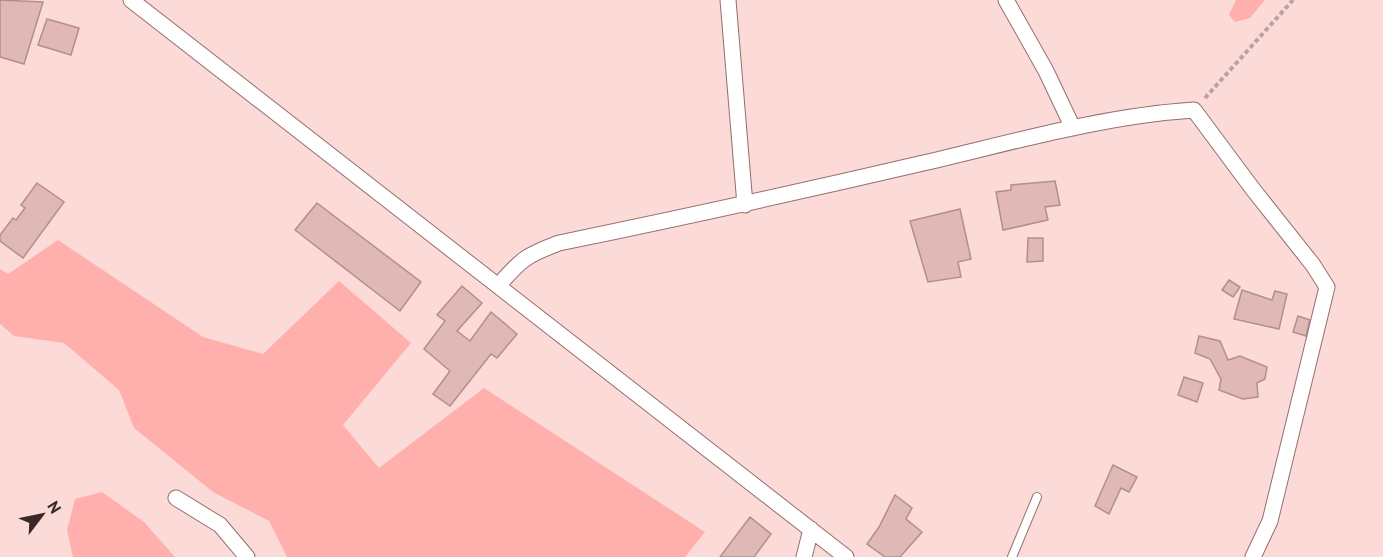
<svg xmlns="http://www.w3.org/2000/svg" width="1383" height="557" viewBox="0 0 1383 557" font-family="'PT Sans',sans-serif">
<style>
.green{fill:#ffb0ad}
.building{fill:#e0b8b5;stroke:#b48e8c;stroke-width:1.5}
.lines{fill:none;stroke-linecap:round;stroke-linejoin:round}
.service-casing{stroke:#946f6e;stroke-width:10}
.minor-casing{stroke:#946f6e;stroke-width:17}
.path{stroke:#bca19f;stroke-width:4;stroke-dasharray:4.5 3;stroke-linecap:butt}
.service{stroke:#fff;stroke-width:8}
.minor{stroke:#fff;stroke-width:15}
</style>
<rect width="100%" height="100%" fill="#fbdad8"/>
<path class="green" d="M1236,0H1265L1250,18L1235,22L1229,15Z
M58,240L203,337L263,354L339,281L411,343L343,425L379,468L484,388L705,532L685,557H287L269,521L213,492L134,428L119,390L64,343L14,336L0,324V269L8,274Z
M102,492L144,522L175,557H73L67,530L75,499Z"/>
<path class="building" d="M0,0L43,2L24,64L0,57Z
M47,19L79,28L71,55L38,45Z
M1055,181L1060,205L1045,207L1048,220L1003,230L996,192L1011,190V185Z
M37,183L64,202L23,258L0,241V235L13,218L16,220L25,208L21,205Z
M317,203L421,282L400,311L295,230Z
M960,209L971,259L958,262L961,277L928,282L910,221Z
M1028,238H1043V261L1027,262Z
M1229,280L1240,287L1233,297L1222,290Z
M462,286L482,303L457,331L470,341L491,312L517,334L497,358L491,354L450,406L433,394L450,371L424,349L445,321L437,315Z
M1242,290L1272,300L1275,291L1287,294L1279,329L1234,319Z
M1298,316L1310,320L1306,336L1293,332Z
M1199,336L1220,341L1228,360L1240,356L1267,367L1265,379L1257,383L1258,397L1243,399L1219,390L1221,379L1210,359L1195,353Z
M1184,377L1203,383L1197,402L1178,395Z
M1113,465L1137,477L1129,492L1121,488L1109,514L1095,506Z
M895,495L912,508L906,519L922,532L900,557H885L867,544L879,527Z
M750,517L771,534L754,557H720Z"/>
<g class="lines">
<g class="service-casing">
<path id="service" d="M1012,557L1037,497"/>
</g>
<g class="minor-casing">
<path id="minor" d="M131,0L846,557
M728,0L745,205
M1006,0L1046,71L1073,128
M499,285C521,259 527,255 559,243C680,218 799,192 919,164C1010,143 1101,116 1194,110L1252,188L1313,265L1327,287L1270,521L1253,557
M176,498L220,525L247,557
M804,557L811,529"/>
</g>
<path class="path" d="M1205,98L1293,0"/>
<use href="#service" class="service"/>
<use href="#minor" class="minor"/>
</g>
<g transform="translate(42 515) rotate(58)" stroke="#fbdad8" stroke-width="4.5" paint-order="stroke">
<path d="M0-4.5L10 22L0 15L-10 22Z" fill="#382928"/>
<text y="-9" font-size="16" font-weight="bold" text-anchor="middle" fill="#382928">N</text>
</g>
</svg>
